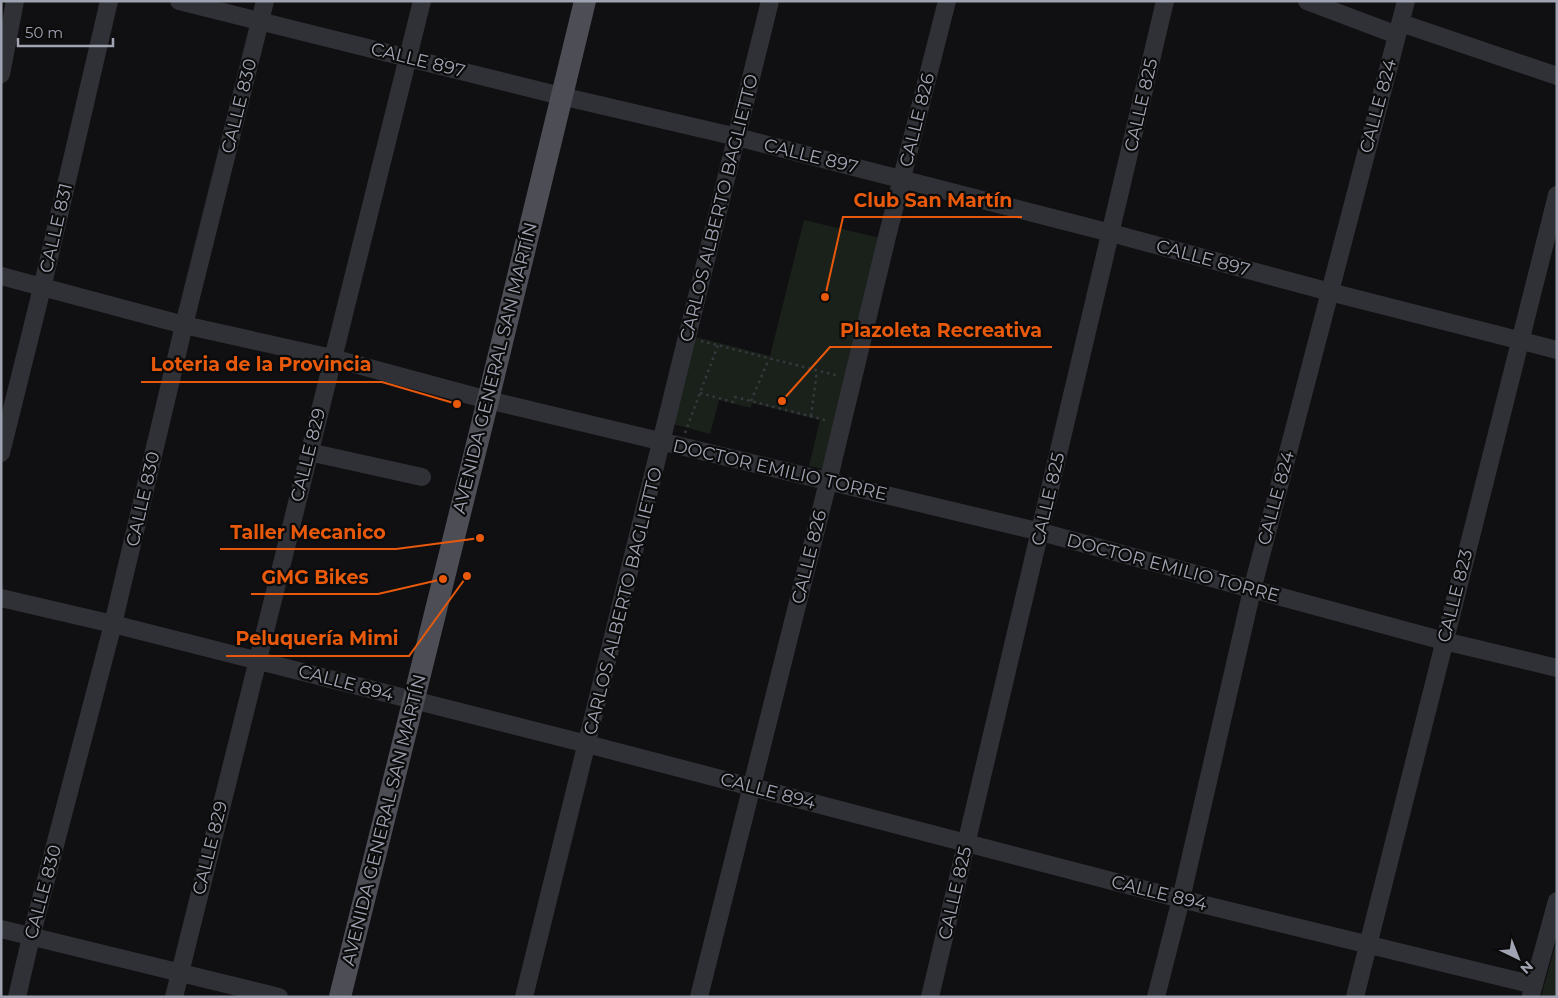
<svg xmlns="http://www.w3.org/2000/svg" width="1558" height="998" viewBox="0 0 1558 998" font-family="Montserrat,sans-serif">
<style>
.green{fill:#1a211b}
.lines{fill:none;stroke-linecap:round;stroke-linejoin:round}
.path{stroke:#36383d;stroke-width:2.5;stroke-dasharray:2.5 4;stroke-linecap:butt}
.minor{stroke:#303136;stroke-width:18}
.major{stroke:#4c4d55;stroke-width:22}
.labels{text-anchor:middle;stroke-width:4.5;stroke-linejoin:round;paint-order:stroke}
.street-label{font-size:18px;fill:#a0a4b2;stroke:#0b0b0c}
.leader{fill:none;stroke:#e8590c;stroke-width:2}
.callout-dot{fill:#e8590c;stroke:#0b0b0c;stroke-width:2}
.callout-label{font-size:19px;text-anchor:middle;font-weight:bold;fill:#e8590c;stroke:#0b0b0c;stroke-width:4.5;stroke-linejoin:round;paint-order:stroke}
</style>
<rect width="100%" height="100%" fill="#100f11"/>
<path class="green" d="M804,220L880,238L822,469L809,466L820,420L752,403L751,408L719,400L710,434L673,424L696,337L770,356Z
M1557,939V997H1541Z"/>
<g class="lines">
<path class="path" d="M701,341L839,376
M700,393L733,402L735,397L829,421
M751,401L769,359
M811,416L817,371
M685,433L718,345"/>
<path class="minor" d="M179,1L561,96L737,137L1111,233L1330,292L1557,350
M1307,1L1397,35
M1401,23L1557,76
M1,74L15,1
M1,276L184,325L332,358L488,400L1041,532L1444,641L1557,668
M309,452L422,477
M1,453L42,288L109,1
M1,598L113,624L587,744L1181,899L1534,985
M1,929L279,997
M1531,995L1557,901
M17,997L31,937L113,624L184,325L265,1
M174,997L422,1
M524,997L770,1
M699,997L828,482L887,237L947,1
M930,997L1165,1
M1156,997L1181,899L1252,590L1406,1
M1355,997L1557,195"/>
<path class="major" d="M340,997L488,400L585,1"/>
</g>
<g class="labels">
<g class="street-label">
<text transform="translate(418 60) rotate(14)" y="6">CALLE 897</text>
<text transform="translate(1141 105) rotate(-77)" y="6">CALLE 825</text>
<text transform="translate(239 106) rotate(-76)" y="6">CALLE 830</text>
<text transform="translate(1378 106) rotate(-75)" y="6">CALLE 824</text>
<text transform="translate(917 120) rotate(-76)" y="6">CALLE 826</text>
<text transform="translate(811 156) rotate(14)" y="6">CALLE 897</text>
<text transform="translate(719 208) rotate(-76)" y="6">CARLOS ALBERTO BAGLIETTO</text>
<text transform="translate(56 228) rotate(-77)" y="6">CALLE 831</text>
<text transform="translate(1203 258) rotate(15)" y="6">CALLE 897</text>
<text transform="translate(495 368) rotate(-76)" y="6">AVENIDA GENERAL SAN MARTÍN</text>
<text transform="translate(308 455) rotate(-76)" y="6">CALLE 829</text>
<text transform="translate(780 470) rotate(13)" y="6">DOCTOR EMILIO TORRE</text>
<text transform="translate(1276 498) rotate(-75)" y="6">CALLE 824</text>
<text transform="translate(143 499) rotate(-77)" y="6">CALLE 830</text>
<text transform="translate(1048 499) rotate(-77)" y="6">CALLE 825</text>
<text transform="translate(809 557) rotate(-76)" y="6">CALLE 826</text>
<text transform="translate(1173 568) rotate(15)" y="6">DOCTOR EMILIO TORRE</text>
<text transform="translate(1455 596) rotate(-76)" y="6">CALLE 823</text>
<text transform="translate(623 601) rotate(-76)" y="6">CARLOS ALBERTO BAGLIETTO</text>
<text transform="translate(346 683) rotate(15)" y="6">CALLE 894</text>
<text transform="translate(768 791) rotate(15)" y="6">CALLE 894</text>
<text transform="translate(384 820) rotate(-76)" y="6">AVENIDA GENERAL SAN MARTÍN</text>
<text transform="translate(210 848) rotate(-76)" y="6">CALLE 829</text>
<text transform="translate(43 892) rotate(-75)" y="6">CALLE 830</text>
<text transform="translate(955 893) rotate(-77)" y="6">CALLE 825</text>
<text transform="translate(1159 893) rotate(14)" y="6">CALLE 894</text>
</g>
</g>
<path class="leader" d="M825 297L843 217H1022M782 401L830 347H1052M457 404L382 382H141M480 538L396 549H220M443 579L378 594H251M467 576L409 656H226"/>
<g class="callout-dot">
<circle cx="825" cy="297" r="5"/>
<circle cx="782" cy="401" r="5"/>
<circle cx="457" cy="404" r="5"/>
<circle cx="480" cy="538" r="5"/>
<circle cx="443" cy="579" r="5"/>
<circle cx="467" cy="576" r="5"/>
</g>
<g class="callout-label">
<text x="933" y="207">Club San Martín</text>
<text x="941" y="337">Plazoleta Recreativa</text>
<text x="261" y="371">Loteria de la Provincia</text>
<text x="308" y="539">Taller Mecanico</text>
<text x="315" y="584">GMG Bikes</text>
<text x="317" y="645">Peluquería Mimi</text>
</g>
<rect width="1558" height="998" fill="none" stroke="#a0a4b2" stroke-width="5"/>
<g transform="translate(1518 958) rotate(137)" stroke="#0b0b0c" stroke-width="4" paint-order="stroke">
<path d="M0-4L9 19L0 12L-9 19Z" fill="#a0a4b2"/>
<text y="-8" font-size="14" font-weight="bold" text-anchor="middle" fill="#a0a4b2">N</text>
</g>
<path d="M18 38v8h95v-8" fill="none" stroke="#a0a4b2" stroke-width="2.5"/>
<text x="25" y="38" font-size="15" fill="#a0a4b2" stroke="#0b0b0c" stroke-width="4" paint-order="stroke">50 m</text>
</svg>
